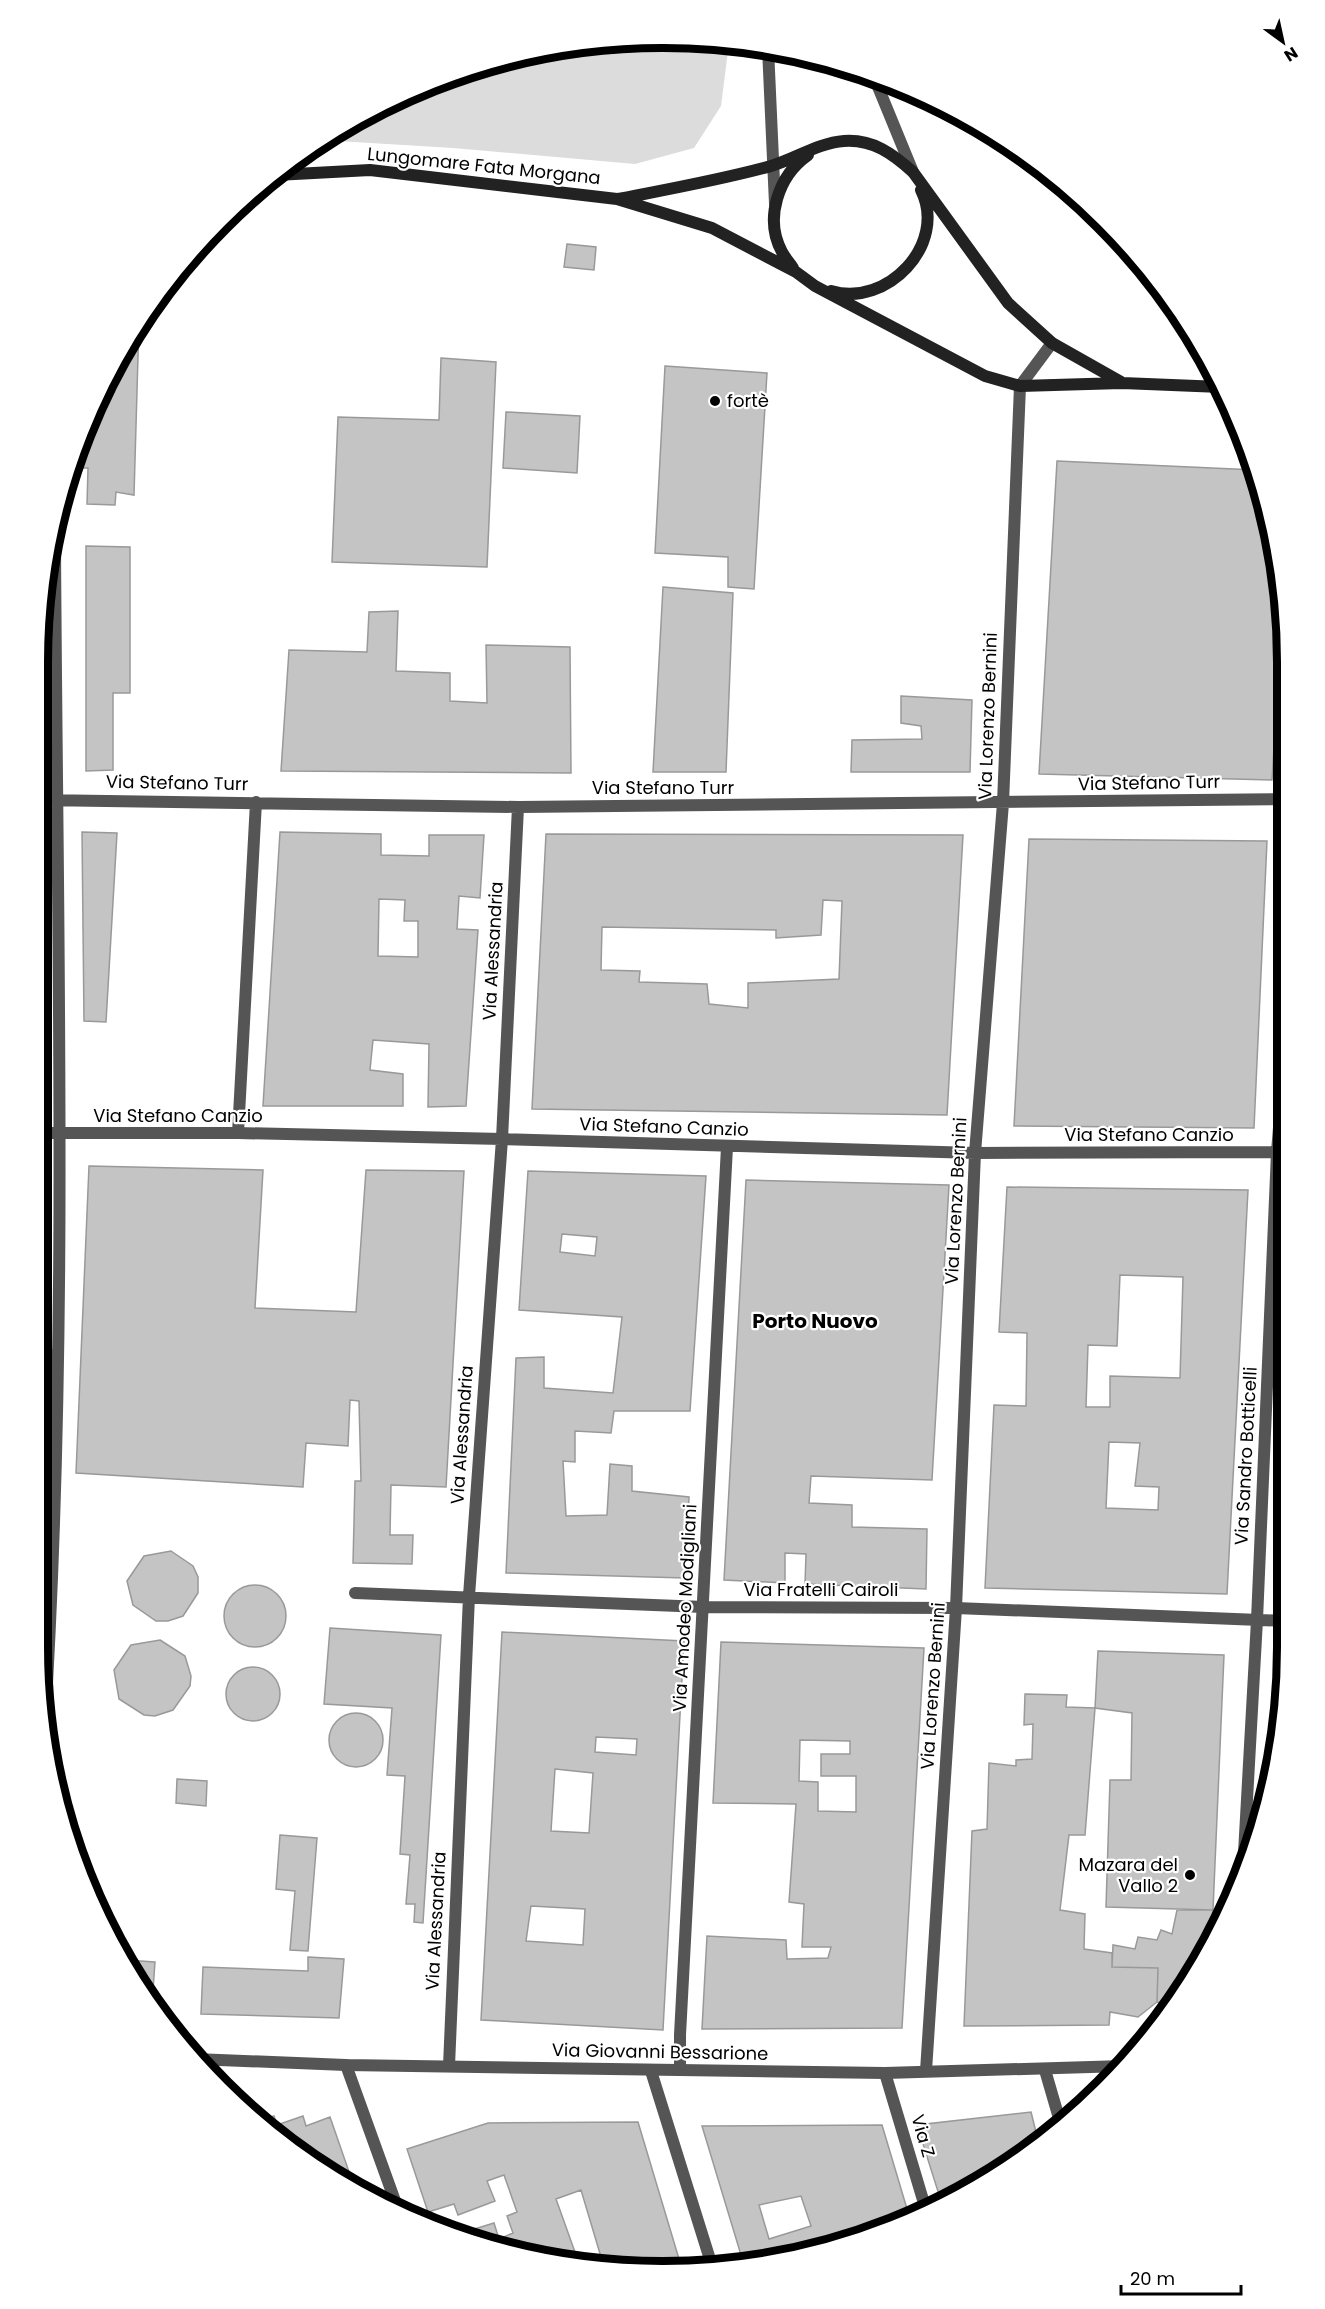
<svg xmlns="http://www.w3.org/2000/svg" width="1325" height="2309" viewBox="0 0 1325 2309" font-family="Poppins,sans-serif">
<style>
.green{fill:#dcdcdc}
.building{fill:#c4c4c4;stroke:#999;stroke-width:1.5;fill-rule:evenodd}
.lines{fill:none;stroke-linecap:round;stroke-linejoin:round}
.minor{stroke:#555;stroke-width:12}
.tertiary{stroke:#555;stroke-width:12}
.secondary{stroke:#222;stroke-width:12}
.poi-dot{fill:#000;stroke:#fff;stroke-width:2}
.labels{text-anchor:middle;stroke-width:4.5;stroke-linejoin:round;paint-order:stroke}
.street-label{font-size:18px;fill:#000;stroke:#fff}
.poi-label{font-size:18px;fill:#000;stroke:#fff;text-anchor:start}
.neighbourhood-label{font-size:20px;font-weight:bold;fill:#000;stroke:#fff}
.rim{fill:none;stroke:#000;stroke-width:8}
</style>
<rect width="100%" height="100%" fill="#fff"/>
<path class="green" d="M662,38L726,44L728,51L721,106L694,148L635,164L453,148L321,140L423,85L540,50Z"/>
<path class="building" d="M567,244L596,247L594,270L564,267Z
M139,322L134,495L116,492L115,505L87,504L88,468H80V442Z
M441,358L496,362L487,567L332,562L338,417L439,420Z
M665,366L767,373L754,589L728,587V557L655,553Z
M506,412L580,416L577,473L503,468Z
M1057,461L1256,470L1283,604L1272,780L1039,774Z
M86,546L130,547V693H113V770L86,771Z
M663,587L733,593L726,772H653Z
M398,611L396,671L450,673V701L487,703L486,645L570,647L571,773L281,771L289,650L367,652L369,612Z
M901,696L972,700L970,772H851L852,740L922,739L921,726L901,723Z
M82,832L117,833L106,1022L84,1021Z
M280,832L381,834V855L429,856V835H484L480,898L459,896L457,929L478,930L466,1106L428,1107L429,1044L373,1040L370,1070L403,1074V1106H263ZM379,899L405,900L404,921H418V957L378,956Z
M546,834L963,835L947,1115L532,1109ZM823,900L842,901L839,979L748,983V1008L709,1004L707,984L639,982L640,971L601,970L602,927L776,930V938L821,935Z
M1029,839L1267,841L1254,1128L1014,1126Z
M89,1166L263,1170L255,1308L356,1312L366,1170L464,1171L446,1487L391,1485L390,1535H413L412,1564L353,1563L355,1481H361L359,1401L350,1400L348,1446L306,1443L303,1487L76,1473Z
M528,1171L706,1176L690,1411H614L611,1433L575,1431V1462L563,1461L566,1516L607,1515L610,1464L632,1466V1491L689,1497L685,1578L506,1573L516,1358L544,1357V1388L613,1393L622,1317L519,1310ZM562,1234L597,1237L595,1256L560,1252Z
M746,1180L949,1185L932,1480L811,1476L809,1503L852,1505V1527L927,1529L926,1589L805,1584L806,1554L785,1553V1583L724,1580Z
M1007,1187L1248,1190L1227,1594L985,1588L994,1405L1026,1406L1027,1333L999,1332ZM1120,1275L1183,1277L1180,1378L1110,1376V1407H1086L1088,1345L1117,1346ZM1109,1442L1140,1443L1135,1486L1159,1487L1158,1510L1106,1508Z
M171,1551L193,1566L198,1577V1593L183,1616L168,1621H156L133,1605L127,1581L144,1556Z
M224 1616a31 31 0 1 1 62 0a31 31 0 1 1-62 0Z
M330,1628L441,1635L423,1923L414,1922L415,1904H406L410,1855L400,1854L405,1776L387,1775L392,1708L324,1704Z
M502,1632L684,1641L663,2030L481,2020ZM596,1737L637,1739L636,1755L595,1752ZM555,1769L593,1773L589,1833L551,1831ZM531,1906L585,1909L583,1945L526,1941Z
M160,1640L185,1656L191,1676L190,1686L173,1710L155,1716L144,1715L119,1699L114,1670L131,1645Z
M721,1642L924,1648L902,2028L702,2029L707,1936L786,1940L787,1959L828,1958L831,1947H802L804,1904L789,1902L796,1804L713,1803ZM800,1740L850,1741V1754H821V1776H856V1812L818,1811V1782L799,1781Z
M1098,1651L1224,1655L1213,1910L1106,1907L1110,1780H1131L1132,1713L1095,1708Z
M1286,1656V1688L1283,1703L1286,1655Z
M226 1694a27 27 0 1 1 54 0a27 27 0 1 1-54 0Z
M1025,1694L1067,1695L1066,1707L1095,1708L1085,1835H1069L1060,1910L1085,1914L1084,1949L1112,1953V1967L1158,1968L1157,2002L1138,2017L1110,2012L1109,2025L964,2026L972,1831L987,1829L989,1763L1016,1766V1760L1032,1759L1033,1724L1024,1725Z
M329 1740a27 27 0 1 1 54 0a27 27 0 1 1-54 0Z
M177,1779L207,1781L206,1806L176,1803Z
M280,1835L317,1838L308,1951L290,1950L295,1891L276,1889Z
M75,1858L87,1859L86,1883Z
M1177,1910H1213L1211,1934L1182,1993L1174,2005L1157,2002L1158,1968L1112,1967L1113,1945L1135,1949L1138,1937L1157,1940L1161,1930L1172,1934Z
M308,1957L344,1959L339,2018L201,2014L203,1967L308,1971Z
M125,1960L155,1962L152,2004Z
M1031,2112L1039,2144L941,2201L917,2125Z
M274,2116L277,2125L303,2116L306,2126L330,2117L355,2189L315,2166L260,2120Z
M638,2122L682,2269L604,2267L581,2190L556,2199L576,2255L555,2261L500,2250L458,2234L494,2223L499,2239L513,2233L507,2216L517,2212L504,2175L487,2181L495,2201L458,2215L454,2204L428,2212L407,2149L488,2123Z
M882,2125L910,2219L901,2224L785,2259L744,2265L702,2126ZM801,2196L811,2226L769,2239L759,2205Z"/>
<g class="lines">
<path class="minor" d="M768,48L775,204
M874,77L913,172
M40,800L518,807L1286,799
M41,1133H238L502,1139L975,1153L1286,1152
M238,1133L256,802
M42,1355H57
M355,1593L704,1607L956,1608L1286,1621
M44,1734C69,1337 57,939 55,541
M1243,1871L1257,1620L1277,1152L1286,1042
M346,2065L399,2212
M449,2066L469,1596L502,1139L518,807
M680,2070V2035L727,1147
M1045,2070L1061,2125
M651,2071L713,2269
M926,2071L956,1608L975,1153L1003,803L1020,386L1052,343
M885,2073L926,2210"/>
<path class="tertiary" d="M195,2059L346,2065L885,2073L1124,2066"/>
<path class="secondary" d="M276,175L370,170L617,199L712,228L796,272L815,286L985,376L1020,386L1122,383L1221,387
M618,199C669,189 720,180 771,166C795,159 818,143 844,141C873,139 893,154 913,172L1008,303L1052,343L1121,382
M793,268C790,263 785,258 782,252C764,219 778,176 808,155
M831,291C887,308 948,244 921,190"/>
</g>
<g class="poi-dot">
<circle cx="715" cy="401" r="6"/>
<circle cx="1190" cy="1875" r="6"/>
</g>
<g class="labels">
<g class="street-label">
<text transform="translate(484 166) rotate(6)" y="6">Lungomare Fata Morgana</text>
<text transform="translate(988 716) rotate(-88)" y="6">Via Lorenzo Bernini</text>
<text transform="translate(177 783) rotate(1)" y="6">Via Stefano Turr</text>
<text transform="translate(1149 783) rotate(-1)" y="6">Via Stefano Turr</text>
<text x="663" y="794">Via Stefano Turr</text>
<text transform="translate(493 951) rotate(-87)" y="6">Via Alessandria</text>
<text x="178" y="1122">Via Stefano Canzio</text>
<text transform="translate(664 1127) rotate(2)" y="6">Via Stefano Canzio</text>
<text x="1149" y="1141">Via Stefano Canzio</text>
<text transform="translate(956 1201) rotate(-87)" y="6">Via Lorenzo Bernini</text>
<text transform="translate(462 1435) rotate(-86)" y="6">Via Alessandria</text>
<text transform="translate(1246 1456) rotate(-87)" y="6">Via Sandro Botticelli</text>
<text x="821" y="1596">Via Fratelli Cairoli</text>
<text transform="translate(685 1608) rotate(-87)" y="6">Via Amodeo Modigliani</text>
<text transform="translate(933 1686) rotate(-86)" y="6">Via Lorenzo Bernini</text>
<text transform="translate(436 1921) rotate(-87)" y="6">Via Alessandria</text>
<text transform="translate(660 2052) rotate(1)" y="6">Via Giovanni Bessarione</text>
<text transform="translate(923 2136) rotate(74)" y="6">Via Z</text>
</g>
<g class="poi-label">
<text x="727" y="407">fortè</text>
<text x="1178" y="1871" text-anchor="end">Mazara del<tspan x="1178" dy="21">Vallo 2</tspan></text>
</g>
<g class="neighbourhood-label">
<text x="815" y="1328">Porto Nuovo</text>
</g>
</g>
<path d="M0 0H1325V2309H0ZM662 48H663A614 614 0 0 1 1277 662V1647A614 614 0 0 1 663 2261H662A614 614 0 0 1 48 1647V662A614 614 0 0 1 662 48Z" fill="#fff" fill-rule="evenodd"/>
<path class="rim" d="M662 48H663A614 614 0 0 1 1277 662V1647A614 614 0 0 1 663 2261H662A614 614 0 0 1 48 1647V662A614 614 0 0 1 662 48Z"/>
<g transform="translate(1283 42) rotate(147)" stroke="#ffffff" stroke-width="4.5" paint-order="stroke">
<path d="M0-4.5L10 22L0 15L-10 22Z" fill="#000000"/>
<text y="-9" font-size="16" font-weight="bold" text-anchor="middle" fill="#000000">N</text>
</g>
<path d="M1121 2285v9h120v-9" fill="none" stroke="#000000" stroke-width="3"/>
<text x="1130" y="2285" font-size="18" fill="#000000" stroke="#ffffff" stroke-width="4.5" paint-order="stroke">20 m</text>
</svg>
